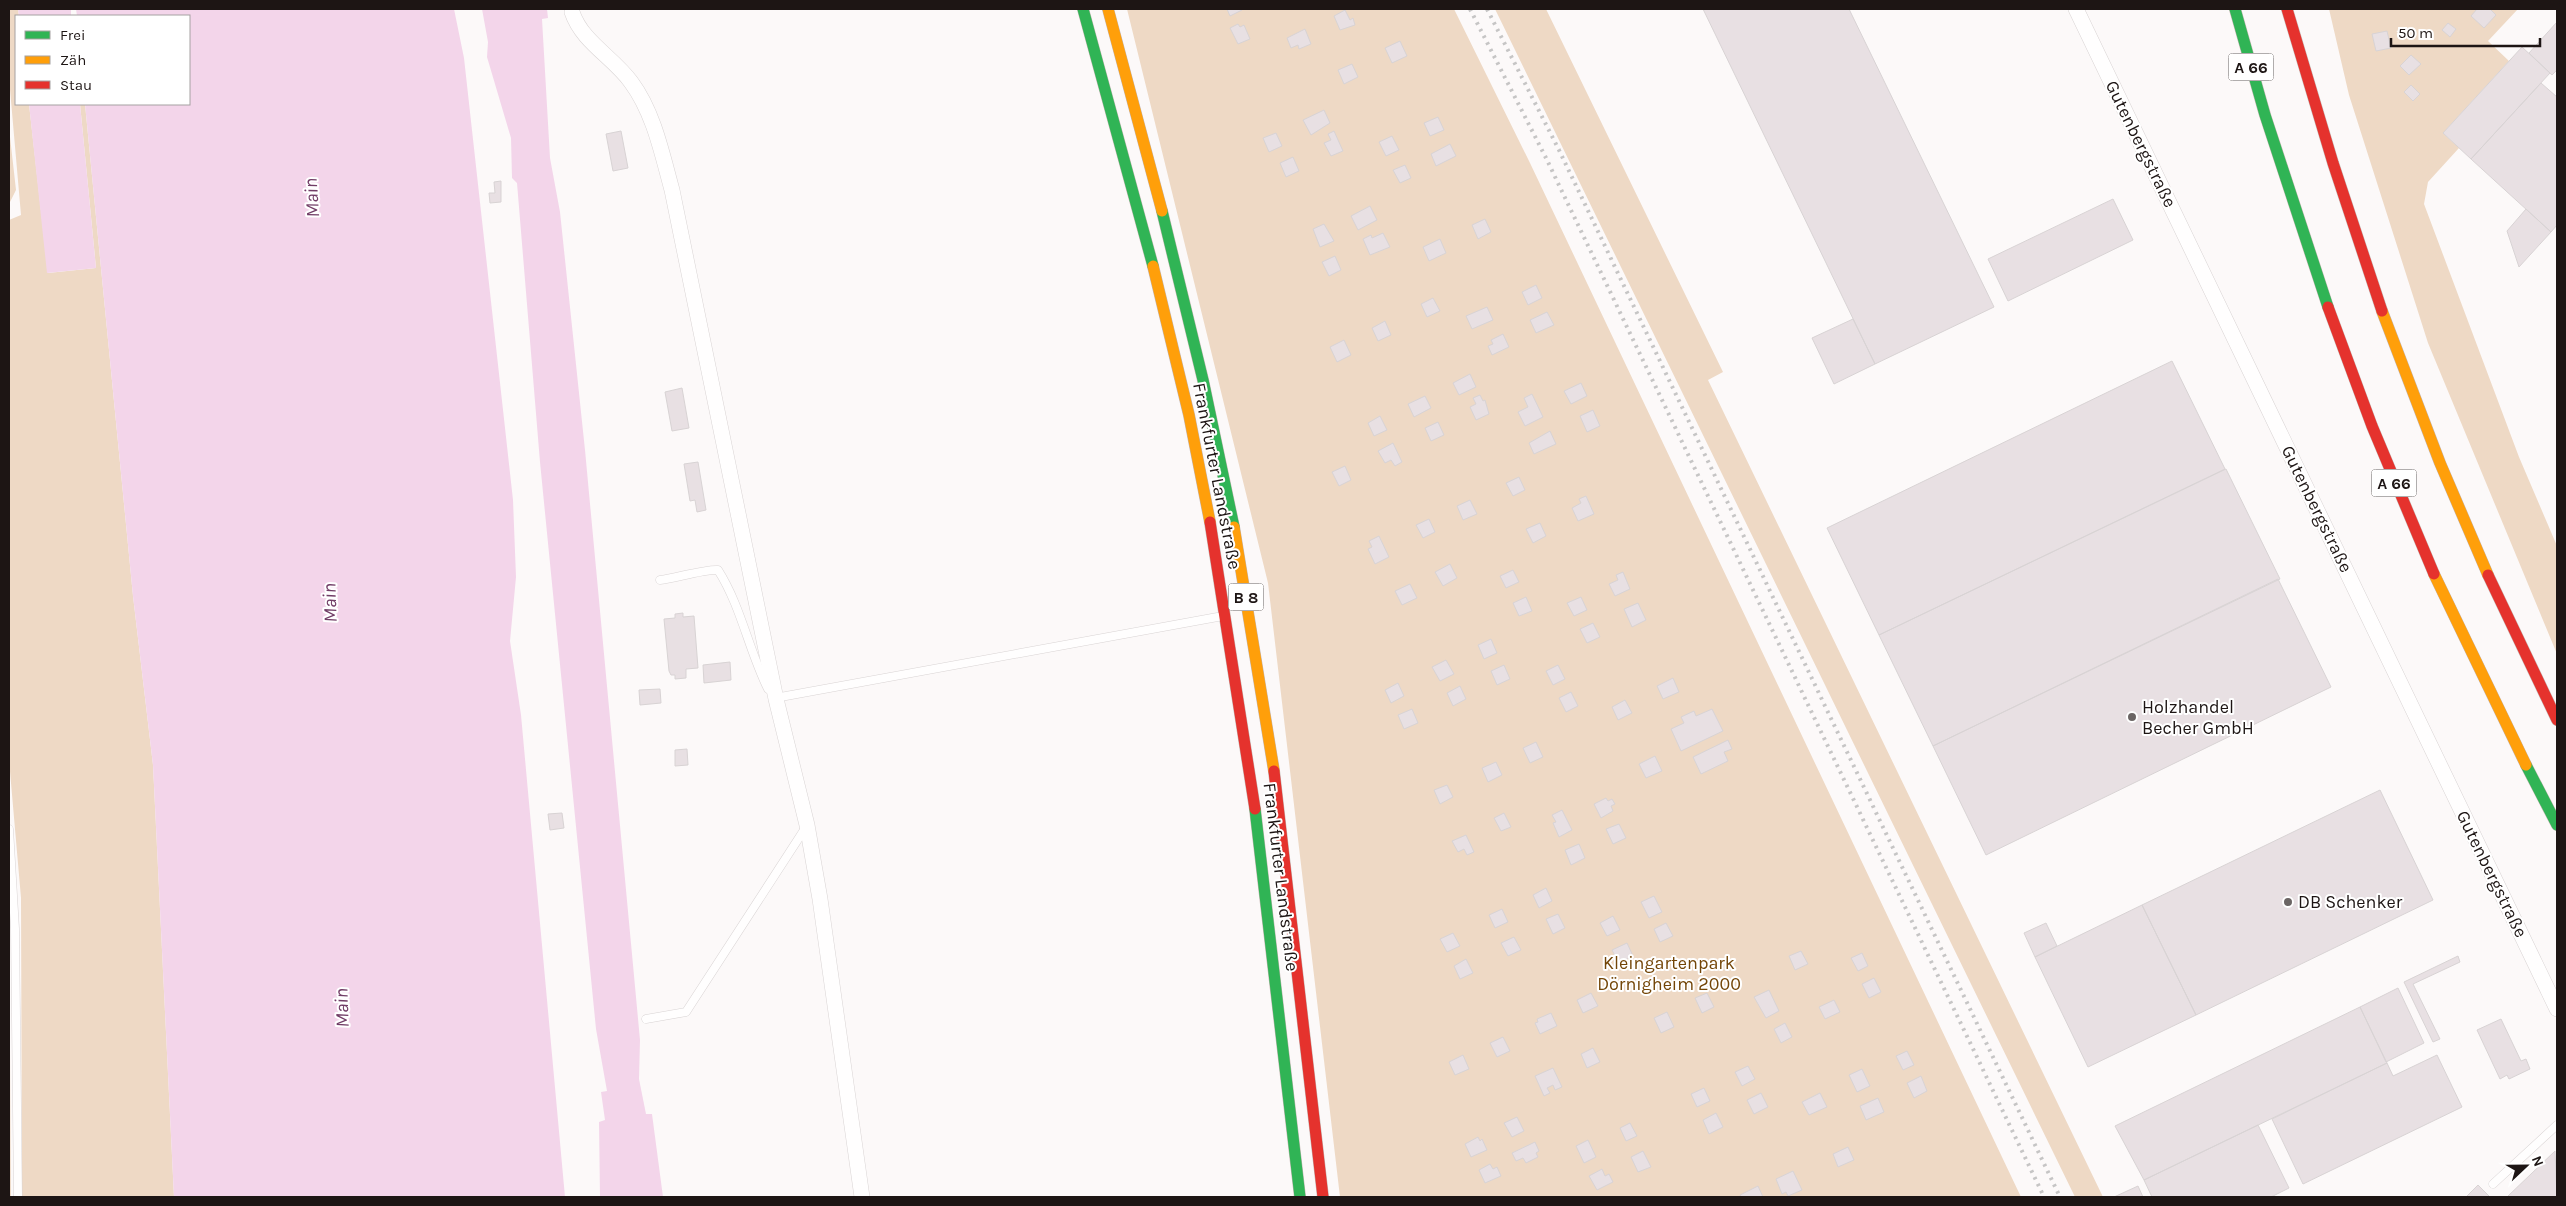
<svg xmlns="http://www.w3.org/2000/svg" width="2566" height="1206" viewBox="0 0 2566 1206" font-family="Karla,sans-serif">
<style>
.green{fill:#eed9c5}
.water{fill:#f3d5ea}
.building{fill:#e8e0e3;stroke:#d8d3d4}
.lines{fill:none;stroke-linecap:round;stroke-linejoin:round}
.lane-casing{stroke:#d9d4d4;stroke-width:9}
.street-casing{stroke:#d9d4d4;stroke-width:16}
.fast-casing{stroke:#c3b6b2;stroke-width:12}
.slow-casing{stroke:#c3b6b2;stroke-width:12}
.jam-casing{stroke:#c3b6b2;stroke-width:12}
.lane{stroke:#fffefe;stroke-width:8}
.street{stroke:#fffefe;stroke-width:15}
.fast{stroke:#30b455;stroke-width:11}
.slow{stroke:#ff9f0a;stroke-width:11}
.jam{stroke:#e5322d;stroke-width:11}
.rail{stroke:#c6c5c5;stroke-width:4;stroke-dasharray:2.5 5;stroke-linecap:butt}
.poi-dot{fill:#6b6564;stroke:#fff;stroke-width:2}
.labels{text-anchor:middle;stroke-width:4;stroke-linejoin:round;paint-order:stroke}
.shield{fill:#fff;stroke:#615b5a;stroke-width:1}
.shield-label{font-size:16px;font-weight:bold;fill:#1d1514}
.street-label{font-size:18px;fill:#1d1514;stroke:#fff}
.poi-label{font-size:18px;fill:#1d1514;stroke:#fff;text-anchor:start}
.park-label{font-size:18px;fill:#734507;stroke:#fff}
.water-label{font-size:19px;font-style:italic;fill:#713d66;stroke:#fff}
</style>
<rect width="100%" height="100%" fill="#fcf9f9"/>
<path class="green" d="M9,9H18L19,16H16V104H29L48,273L96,268L80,104H85L133,596L153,765L174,1197H22L21,898L9,760V220L21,215L9,78Z
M1127,9H1454L1530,163L2021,1197H1340L1268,583Z
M1495,9H1546L1723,372L1708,380L2103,1197H2075Z
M2329,9H2518L2488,41L2509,61L2443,133L2459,148L2428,182L2424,204L2519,457L2557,546V654L2428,343L2349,95Z
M9,128L16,190L9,204Z
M9,897L11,1197H9Z"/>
<path class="water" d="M18,9H71V16H19Z
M76,9H454L464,58L513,500L516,577L510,641L521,715L565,1197H174L153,765L133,596L85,104H189V16H77Z
M482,9H547L548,18L542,19L550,158L560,212L585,450L640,1040L639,1079L646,1114H652L663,1197H600L599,1122L605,1120L601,1092L607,1091L596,1029L540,462L517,183L512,178L511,138L487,57L488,42Z
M29,104H80L96,268L47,273Z"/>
<path class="building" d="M1227,9H1241L1242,10L1230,16Z
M1703,9H1849L1994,307L1875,364Z
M2477,9H2490L2496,15L2484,28L2471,16Z
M1345,10L1350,20L1353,18L1355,25L1340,30L1334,16Z
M2557,22V70L2552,75L2529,53Z
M2448,23L2456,29L2450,37L2442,30Z
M1238,24L1240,27L1244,25L1250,39L1238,44L1230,28Z
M1305,29L1311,44L1299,49L1298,45L1291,48L1287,38Z
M2387,31L2391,48L2376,51L2372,34Z
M1400,41L1407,56L1392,63L1385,48Z
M2522,47L2550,73L2471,159L2443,133Z
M2411,55L2421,64L2409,75L2400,66Z
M1352,64L1358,77L1344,84L1338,70Z
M2541,83L2557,97V225L2551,232L2471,159Z
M2411,85L2420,94L2413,101L2404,92Z
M1324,110L1330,123L1311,135L1303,120Z
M1438,117L1444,130L1430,136L1424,123Z
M621,131L628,168L613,171L606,134Z
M1334,131L1343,151L1331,156L1324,143L1331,140L1328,134Z
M1276,133L1282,146L1269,152L1263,138Z
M1392,136L1399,150L1386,156L1379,142Z
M1450,144L1456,156L1436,166L1431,154Z
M1293,157L1299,171L1286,177L1280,163Z
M1405,165L1411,178L1400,183L1393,170Z
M501,181V202L490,203L489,193H495L494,182Z
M2113,199L2133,240L2008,301L1988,259Z
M1370,206L1377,220L1358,230L1351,216Z
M2526,209L2551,232L2519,267L2507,231Z
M1485,219L1491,232L1478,239L1472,225Z
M1324,224L1334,241L1320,247L1313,229Z
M1383,233L1390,247L1370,255L1363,239L1371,235L1372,238Z
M1440,239L1446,253L1429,261L1423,247Z
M1335,256L1341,270L1329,276L1322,262Z
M1536,285L1542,298L1528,305L1522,292Z
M1433,298L1440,311L1427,317L1421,304Z
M1487,307L1493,320L1472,329L1466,316Z
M1547,312L1554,325L1536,333L1530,320Z
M1853,319L1875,364L1834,384L1812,338Z
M1385,321L1391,335L1378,341L1372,328Z
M1503,334L1509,347L1492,355L1488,346L1493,344L1491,340Z
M1344,340L1351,355L1337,362L1330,347Z
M2172,361L2225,469L1879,635L1827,528Z
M1470,374L1476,387L1459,395L1453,383Z
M1581,383L1587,396L1571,404L1564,391Z
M682,388L689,428L672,431L665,392Z
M1532,394L1543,417L1525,426L1518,412L1528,407L1524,398Z
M1480,395L1483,401L1485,400L1489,414L1476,420L1470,407L1476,404L1473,398Z
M1425,396L1431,408L1414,417L1408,404Z
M1593,410L1600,426L1587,432L1580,416Z
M1380,416L1387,430L1374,436L1368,423Z
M1438,422L1444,435L1431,441L1425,428Z
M1550,431L1556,444L1534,454L1529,443Z
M1393,443L1402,462L1395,466L1391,460L1385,463L1378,451Z
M698,462L706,510L697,512L695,500L690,501L684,464Z
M1345,466L1351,480L1339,486L1332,472Z
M2226,469L2280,579L1933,746L1879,635Z
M1519,477L1525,490L1513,496L1506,483Z
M1586,496L1594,514L1578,521L1572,508L1581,503L1579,499Z
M1470,500L1477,514L1463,520L1457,506Z
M1429,519L1435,532L1423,538L1416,525Z
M1540,523L1546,536L1533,543L1526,529Z
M1379,536L1389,557L1375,564L1368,549L1372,547L1369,541Z
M1450,564L1457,578L1443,586L1435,572Z
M1513,570L1519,582L1506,588L1500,576Z
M1623,572L1630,589L1615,596L1609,584L1618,580L1616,575Z
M2278,579L2331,687L1986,855L1933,746Z
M1410,584L1417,598L1402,605L1395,591Z
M1526,597L1532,611L1519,616L1513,603Z
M1581,597L1587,610L1574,616L1567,603Z
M1638,603L1646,620L1632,627L1624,609Z
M683,613V617L694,616L698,668L686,669V678L675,679V675H671L669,671L664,619L675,618V614Z
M1593,623L1600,637L1587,643L1580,629Z
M1491,639L1497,653L1484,659L1478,645Z
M1446,660L1454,674L1440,681L1432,667Z
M730,662L731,680L704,683L703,665Z
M1504,665L1510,679L1497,685L1491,671Z
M1558,665L1565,679L1553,685L1546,671Z
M1673,678L1679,692L1663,699L1657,686Z
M1398,683L1404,696L1391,703L1385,690Z
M1460,686L1466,699L1453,706L1447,693Z
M660,689L661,703L640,705L639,690Z
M1571,692L1578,706L1566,712L1559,698Z
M1625,700L1632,713L1618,720L1612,707Z
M1412,709L1418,723L1404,729L1398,715Z
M1712,709L1723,731L1681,751L1671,729L1684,723L1681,717L1694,711L1696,716Z
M1728,740L1732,749L1724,752L1728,761L1701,774L1693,757Z
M1536,742L1543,757L1530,763L1523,748Z
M687,749L688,765L675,766V750Z
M1655,756L1662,771L1646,778L1639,764Z
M1496,762L1502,775L1488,782L1482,768Z
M1447,785L1453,797L1440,804L1434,790Z
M2380,790L2433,900L2196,1015L2142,905Z
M1606,798L1608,801L1612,799L1615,804L1611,806L1613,811L1601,818L1594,804Z
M1562,810L1572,830L1559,837L1553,823L1556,822L1552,815Z
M562,813L564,828L550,830L548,814Z
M1504,813L1511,827L1501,831L1494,818Z
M1619,824L1626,838L1613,844L1606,829Z
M1466,835L1474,852L1467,855L1464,849L1458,852L1452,841Z
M1579,844L1585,858L1571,865L1565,850Z
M1546,888L1552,901L1539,908L1533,895Z
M1654,896L1662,912L1649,918L1641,902Z
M2142,905L2196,1015L2088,1067L2035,957Z
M1502,909L1508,922L1495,928L1489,915Z
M1558,914L1565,928L1553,934L1546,919Z
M1613,916L1620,930L1607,936L1600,923Z
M1666,923L1673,936L1660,942L1654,929Z
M2046,923L2057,946L2035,957L2024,933Z
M1453,933L1460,946L1447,952L1440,939Z
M1514,937L1521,950L1508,956L1501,943Z
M1627,943L1633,956L1619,963L1612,950Z
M1801,951L1808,964L1795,970L1789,956Z
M1862,953L1868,966L1858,971L1851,958Z
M2458,956L2460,962L2413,984L2440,1039L2433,1042L2404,982Z
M1466,959L1473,973L1460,979L1454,966Z
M1874,978L1881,992L1869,998L1862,984Z
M2398,988L2424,1043L2386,1062L2360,1007Z
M1769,990L1779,1011L1766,1018L1754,997Z
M1591,993L1598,1006L1583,1013L1577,1000Z
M1707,993L1714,1007L1702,1013L1695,998Z
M1834,1000L1840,1012L1825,1019L1819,1007Z
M2360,1007L2387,1063L2144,1180L2115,1126Z
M1667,1012L1674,1027L1661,1033L1654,1018Z
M1551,1013L1557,1026L1540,1034L1535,1023L1538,1022L1537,1019Z
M2501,1019L2521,1061L2526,1059L2530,1069L2509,1079L2507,1075L2500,1079L2477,1030Z
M1785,1023L1792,1037L1781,1043L1774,1029Z
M1503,1037L1510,1051L1497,1057L1490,1043Z
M1593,1048L1600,1062L1587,1068L1581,1054Z
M1907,1051L1914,1065L1903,1070L1896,1056Z
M1463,1055L1469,1069L1455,1075L1449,1062Z
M2437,1055L2462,1107L2303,1184L2272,1119L2387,1063L2393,1076Z
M1748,1066L1755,1079L1742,1086L1735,1072Z
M1553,1068L1562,1087L1555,1090L1553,1085L1547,1088L1550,1093L1544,1096L1535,1076Z
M1862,1069L1870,1086L1857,1092L1849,1075Z
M1921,1076L1927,1091L1914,1098L1907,1083Z
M1704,1088L1710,1101L1697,1107L1691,1094Z
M1761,1093L1768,1107L1754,1114L1747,1100Z
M1820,1093L1827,1107L1809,1115L1802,1102Z
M1878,1098L1884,1112L1866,1120L1860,1106Z
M1716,1113L1723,1127L1709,1134L1703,1120Z
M1517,1117L1524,1131L1512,1137L1504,1123Z
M1630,1123L1637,1136L1626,1141L1620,1128Z
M2258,1125L2289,1188L2271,1197H2152L2144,1180Z
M1478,1137L1480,1141L1482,1139L1487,1150L1471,1157L1465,1144Z
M1588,1140L1596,1157L1584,1163L1576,1146Z
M1535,1142L1539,1151L1536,1153L1538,1157L1526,1163L1523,1158L1516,1161L1512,1153Z
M1848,1147L1854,1160L1838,1167L1833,1154Z
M1643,1151L1651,1167L1638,1172L1631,1157Z
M2555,1151L2557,1197H2509L2508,1196Z
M1490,1164L1493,1169L1497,1167L1501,1176L1485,1183L1479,1170Z
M1602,1169L1605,1176L1609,1174L1613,1182L1597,1190L1589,1176Z
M1793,1171L1802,1190L1788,1196L1786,1192L1782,1194L1776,1179Z
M2478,1185L2490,1197H2466Z
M1758,1186L1763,1197H1741L1740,1195Z
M2138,1186L2143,1197H2114Z"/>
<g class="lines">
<g class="lane-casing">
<path id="lane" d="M660,580C676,578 705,569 718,570C741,606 749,651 768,689
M775,698L1223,616
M9,829L15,929L18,1197
M646,1019L686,1012L806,827
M2493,1184L2557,1125"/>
</g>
<g class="street-casing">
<path id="street" d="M2076,9L2557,1009
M572,12C582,42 613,57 631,82C654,113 662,154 672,190L776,699L807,825L820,899L862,1197"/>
</g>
<g class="fast-casing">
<path id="fast" d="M1083,9L1153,266
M2235,9L2265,115L2328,307
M1162,211L1203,380L1234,527
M2526,765L2557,825
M1255,809L1300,1197"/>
</g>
<g class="slow-casing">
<path id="slow" d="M1108,9L1162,211
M1153,266L1189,415L1210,522
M2382,311L2440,463L2488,575
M1234,527L1274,771
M2434,574L2526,765"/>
</g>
<g class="jam-casing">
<path id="jam" d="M2287,9L2333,163L2382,311
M2328,307L2372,426L2434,574
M1210,522L1255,809
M2488,575L2557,720
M1274,771L1323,1197"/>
</g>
<use href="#lane" class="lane"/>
<use href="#street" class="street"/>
<use href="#fast" class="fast"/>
<use href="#slow" class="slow"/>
<use href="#jam" class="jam"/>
<path class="rail" d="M1470,9L1546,158L2044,1197
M1487,9L1559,150L2060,1197"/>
</g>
<g class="poi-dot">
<circle cx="2132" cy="717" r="5"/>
<circle cx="2288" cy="902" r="5"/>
</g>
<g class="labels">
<g class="shield">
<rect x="2228.5" y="53.5" width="45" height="27" rx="4"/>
<rect x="2371.5" y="469.5" width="45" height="27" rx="4"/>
<rect x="1228.5" y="583.5" width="35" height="27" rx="4"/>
</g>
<g class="shield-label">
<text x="2251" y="73">A 66</text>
<text x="2394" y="489">A 66</text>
<text x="1246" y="603">B 8</text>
</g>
<g class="street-label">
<text transform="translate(2141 144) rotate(64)" y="6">Gutenbergstraße</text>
<text transform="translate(1217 476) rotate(79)" y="6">Frankfurter Landstraße</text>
<text transform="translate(2317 509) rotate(64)" y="6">Gutenbergstraße</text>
<text transform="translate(2492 874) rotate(64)" y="6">Gutenbergstraße</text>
<text transform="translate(1281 877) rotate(83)" y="6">Frankfurter Landstraße</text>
</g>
<g class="poi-label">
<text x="2142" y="713">Holzhandel<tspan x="2142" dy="21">Becher GmbH</tspan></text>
<text x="2298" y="908">DB Schenker</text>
</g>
<g class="park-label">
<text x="1669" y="969">Kleingartenpark<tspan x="1669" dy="21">Dörnigheim 2000</tspan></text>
</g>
<g class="water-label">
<text transform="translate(311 198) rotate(-94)" y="7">Main</text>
<text transform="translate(329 603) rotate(-92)" y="7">Main</text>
<text transform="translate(341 1008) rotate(-92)" y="7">Main</text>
</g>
</g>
<rect width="2566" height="1206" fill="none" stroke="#1d1514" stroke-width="20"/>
<rect x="15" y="15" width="175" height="90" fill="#ffffff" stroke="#a5a1a1"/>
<rect x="25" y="31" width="25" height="8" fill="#30b455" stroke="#a5a1a1"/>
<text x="60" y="40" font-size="15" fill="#1d1514">Frei</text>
<rect x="25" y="56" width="25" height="8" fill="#ff9f0a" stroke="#a5a1a1"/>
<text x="60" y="65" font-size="15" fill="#1d1514">Zäh</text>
<rect x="25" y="81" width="25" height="8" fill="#e5322d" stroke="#a5a1a1"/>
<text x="60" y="90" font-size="15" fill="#1d1514">Stau</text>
<g transform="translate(2526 1166) rotate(68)" stroke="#ffffff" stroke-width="4" paint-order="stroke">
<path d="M0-4L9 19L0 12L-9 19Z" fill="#1d1514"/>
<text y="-8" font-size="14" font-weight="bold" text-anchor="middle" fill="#1d1514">N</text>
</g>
<path d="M2391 38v8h149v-8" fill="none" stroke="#1d1514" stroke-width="2.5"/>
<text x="2398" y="38" font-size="15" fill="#1d1514" stroke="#ffffff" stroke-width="4" paint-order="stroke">50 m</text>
</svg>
